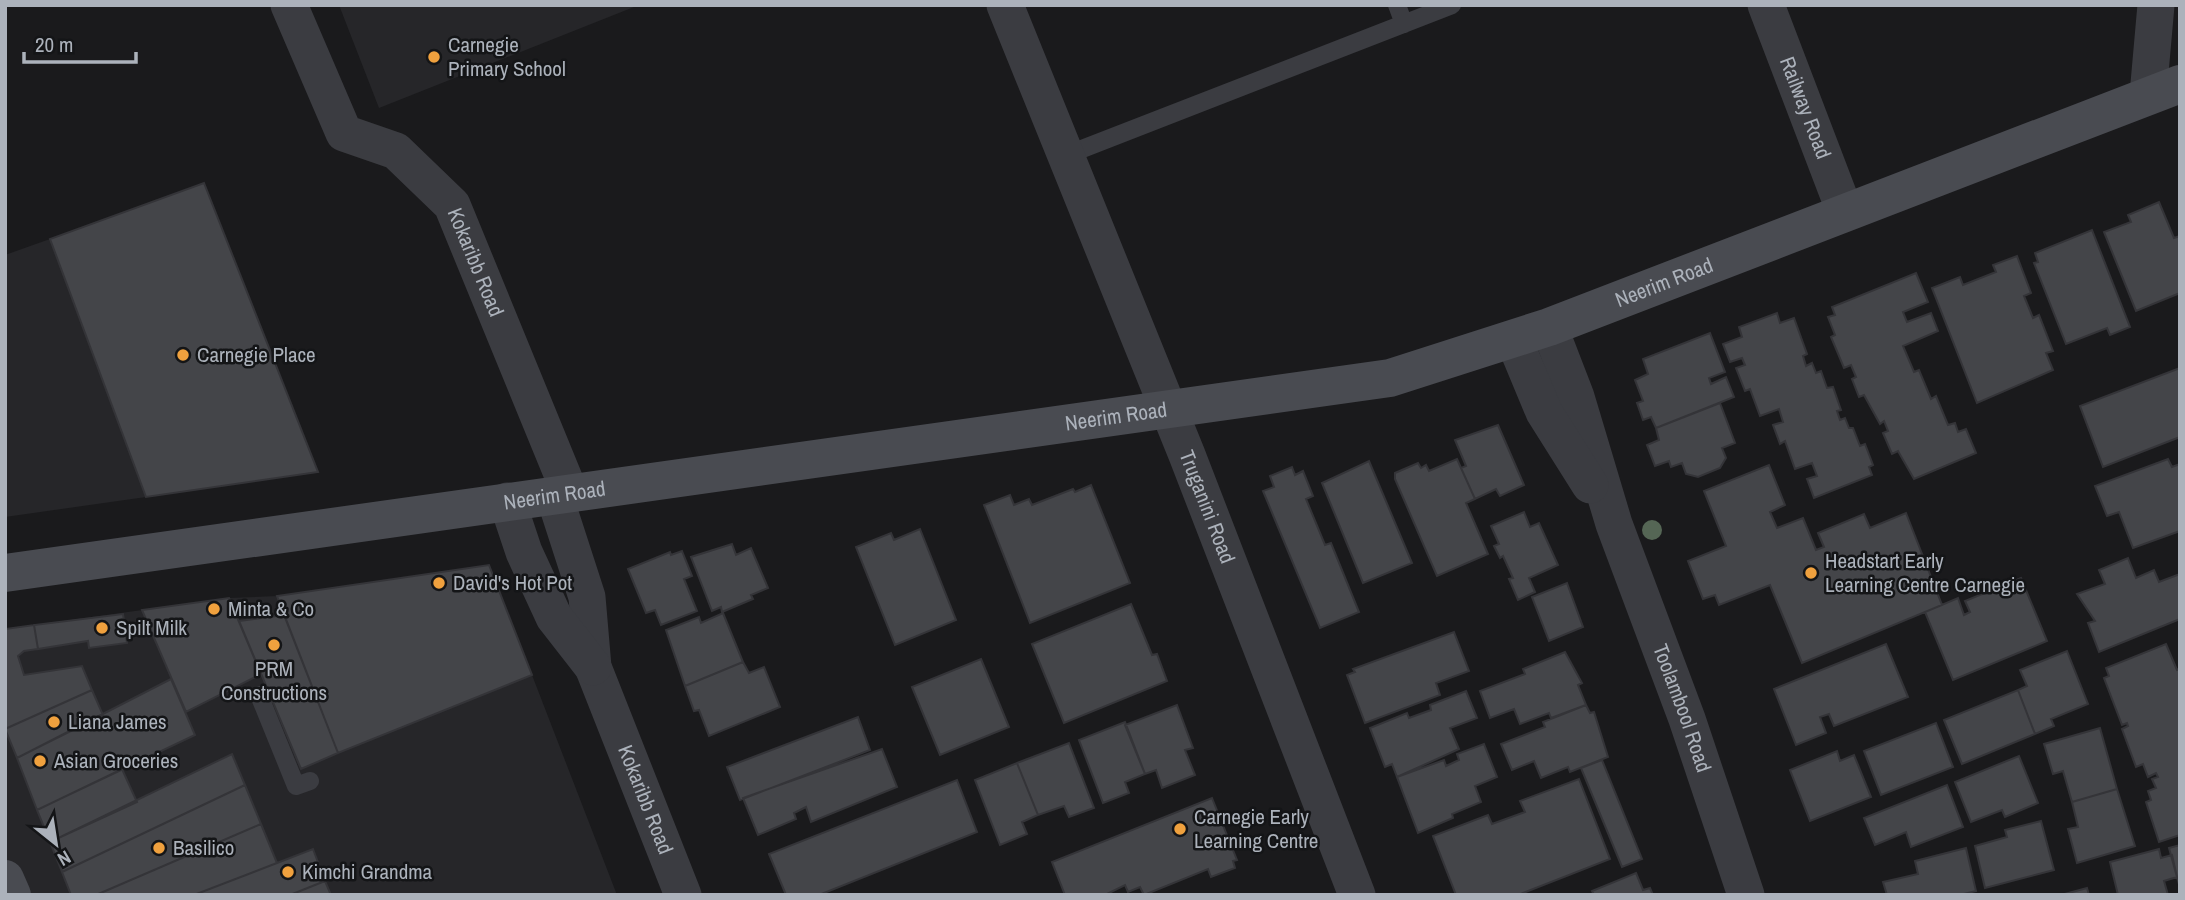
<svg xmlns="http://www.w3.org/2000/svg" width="2185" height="900" viewBox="0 0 2185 900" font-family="'Archivo Narrow',sans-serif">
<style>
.built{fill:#262629}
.building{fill:#444549;stroke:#343438;stroke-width:2}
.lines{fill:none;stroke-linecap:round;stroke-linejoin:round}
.lane{stroke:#3b3c41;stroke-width:18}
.street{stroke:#3b3c41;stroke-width:37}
.secondary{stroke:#494b51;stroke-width:38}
.tree{fill:#565}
.poi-dot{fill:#f0a13e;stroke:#141517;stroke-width:2.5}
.labels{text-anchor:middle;stroke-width:5;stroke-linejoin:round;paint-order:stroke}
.poi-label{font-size:21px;fill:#acb2bb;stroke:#141517;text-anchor:start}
.street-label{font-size:21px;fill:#acb2bb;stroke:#141517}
</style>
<rect width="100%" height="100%" fill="#1a1a1c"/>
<path class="built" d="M339,5H639L379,108Z
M50,239L146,497L5,517V255Z
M277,596L338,753L532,675L617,895H5V629L229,598Z"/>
<path class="building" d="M204,183L318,472L146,497L50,239Z
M2159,202L2174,238L2180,236V293L2136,311L2104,232L2131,222L2128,215Z
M2092,230L2130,327L2110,335L2107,328L2066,344L2034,263L2038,262L2035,253Z
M2017,256L2031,293L2024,296L2033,318L2039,315L2053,351L2046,353L2053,370L1977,403L1932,288L1960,277L1963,285L1996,272L1993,265Z
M1916,273L1928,302L1903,312L1907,322L1931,313L1938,331L1903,346L1914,372L1919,370L1931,399L1936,396L1948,425L1955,423L1958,432L1966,429L1976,453L1914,479L1898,451L1892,454L1883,433L1888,431L1884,421L1880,424L1864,395L1859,397L1852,379L1856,377L1851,365L1844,368L1831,337L1835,335L1828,317L1835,315L1832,307Z
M1777,313L1780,323L1794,318L1807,354L1803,356L1806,366L1812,363L1816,373L1821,371L1827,388L1833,387L1841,410L1837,411L1840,420L1845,418L1849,428H1853L1860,446L1865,444L1873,465L1869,467L1872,475L1814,498L1807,479L1817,476L1812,463L1795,469L1785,441L1780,444L1773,425L1783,422L1779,409L1760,416L1750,389L1745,391L1736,368L1745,365L1742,358L1730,362L1723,344L1742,337L1739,327Z
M1710,333L1725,372L1709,378L1711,384L1726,377L1734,397L1656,428L1651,417L1643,420L1637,403L1643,401L1635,380L1648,374L1643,359Z
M2180,368V437L2103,467L2080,406Z
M1720,403L1735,443L1722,448L1726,458L1720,468L1698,477L1686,474L1682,463L1671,467L1669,461L1655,466L1647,445L1659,440L1656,428Z
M1498,425L1524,485L1500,496L1496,489L1475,499L1461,468L1466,466L1455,440Z
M1457,459L1475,499L1466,503L1488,554L1437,576L1395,479V473L1418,463L1421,468L1426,465L1429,471Z
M2168,459L2172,467L2180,464V531L2133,548L2119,512L2107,516L2095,486Z
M1369,461L1412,563L1363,583L1322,483Z
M1769,465L1785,505L1770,512L1777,528L1803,518L1816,550L1824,547L1818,533L1864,514L1870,528L1906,513L1942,605L1802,663L1770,585L1719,605L1715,595L1703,599L1688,561L1726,546L1704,491Z
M1292,467L1295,475L1303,471L1313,496L1306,499L1325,545L1331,543L1359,612L1320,628L1263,491L1274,487L1270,476Z
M1091,485L1130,583L1030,623L984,505L1010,495L1014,505L1029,499L1032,505L1073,489L1075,492Z
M1524,512L1530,527L1539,523L1558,565L1529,578L1535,592L1518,600L1509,579L1513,578L1503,556L1500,558L1494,546L1499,544L1491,526Z
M920,529L956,620L895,645L856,547L891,533L894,540Z
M732,544L736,555L751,548L768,588L751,595L753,599L722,612L721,607L712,611L691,557Z
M682,551L692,576L684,579L697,611L661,625L655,610L646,613L628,569L670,552L671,555Z
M2128,558L2136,578L2154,570L2159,582L2180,574V619L2099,652L2088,623L2095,621L2077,594L2105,584L2099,570Z
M489,565L532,675L338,753L277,596Z
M2021,578L2047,641L1953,680L1925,612L1958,598L1964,615L1970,612L1965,601Z
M1567,583L1583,627L1549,641L1532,597Z
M229,598L261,674L186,712L142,610Z
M1131,604L1152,655L1157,654L1167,681L1064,723L1032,644Z
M723,613L743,662L685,686L666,630L699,617L701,623Z
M123,614L127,643L89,648L88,641L38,649L34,625Z
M284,615L338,753L301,769L239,621Z
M34,625L38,649L24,651L18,656L24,675L82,666L92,690L5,729V629Z
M1454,632L1469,671L1436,683L1440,695L1365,723L1347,675L1355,672L1353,669Z
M1886,644L1908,697L1834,726L1829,714L1820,717L1826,733L1796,745L1774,689Z
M2166,644L2177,670L2180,669V835L2159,842L2146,802L2151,800L2148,791L2156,788L2152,779L2158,777L2156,773L2148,777L2143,764L2136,767L2122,729L2128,726L2127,723L2122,725L2104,678L2109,676L2106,668Z
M2067,651L2088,704L2051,719L2054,726L2035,734L2018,690L2027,686L2020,670Z
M1565,652L1582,683L1578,685L1586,705L1551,718L1549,713L1520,724L1514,709L1490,718L1480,691L1525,674L1523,669Z
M981,659L1009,727L940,755L912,687Z
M743,662L749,673L764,667L780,707L709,736L699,710L694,711L685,686Z
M171,679L195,735L37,810L17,758Z
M92,690L103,715L17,758L5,729Z
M2018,690L2035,734L1962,764L1944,720Z
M1466,691L1477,718L1450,728L1459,749L1397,777L1392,764L1385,767L1370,728L1407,713L1409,718L1431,710L1430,705Z
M1177,705L1193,748L1185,750L1195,775L1162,788L1156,770L1145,774L1125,725Z
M1586,705L1590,713L1594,712L1608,757L1570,772L1568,767L1541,778L1534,761L1512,770L1501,744L1545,727L1543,722Z
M858,717L870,750L740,800L727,767Z
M1125,722L1145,774L1125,782L1129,793L1103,803L1079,740Z
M1936,723L1953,767L1881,795L1864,751Z
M2100,728L2117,789L2072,802L2063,771L2053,774L2044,744Z
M1069,743L1094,808L1069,817L1064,806L1038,815L1017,763Z
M1484,744L1497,777L1475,786L1481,802L1452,814L1453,818L1418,833L1397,777L1444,760L1446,766L1459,760L1457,754Z
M882,749L897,787L811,822L806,807L794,813L796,819L758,835L743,798Z
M1837,751L1840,761L1854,755L1871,797L1810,821L1790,770Z
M232,754L245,785L62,872L50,842Z
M2019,756L2038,803L2005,817L2002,810L1971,822L1955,782Z
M1602,760L1642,859L1622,867L1581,768Z
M1017,763L1038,815L1022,822L1027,834L1000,845L975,780Z
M122,769L137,802L50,842L37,810Z
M1579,779L1610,859L1518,895H1456L1433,836L1488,815L1492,824L1525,812L1520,801Z
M957,780L977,832L819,895H786L769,854Z
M245,785L261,824L96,895H71L62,872Z
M1947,785L1963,827L1911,847L1906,832L1875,845L1864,818Z
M2117,789L2135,846L2077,863L2068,829L2078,827L2072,802Z
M1212,798L1237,860L1233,861L1235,868L1211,877L1208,869L1144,895L1140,887L1128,892L1125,885L1105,895H1065L1052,862Z
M2041,821L2054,870L1985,888L1975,846L2007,837L2005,830Z
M261,824L277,863L194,895H96Z
M2180,845V888L2169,848Z
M1966,848L1976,891L1960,895H1887L1883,882L1918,874L1915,861Z
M313,849L325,881L290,895H194Z
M2159,849L2161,858L2172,855L2177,877L2164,881L2168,895H2118L2110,862Z
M1636,873L1643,890L1650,888L1653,895H1594L1592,891Z
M325,881L331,895H290Z
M2087,888L2089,895H2061Z"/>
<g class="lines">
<path class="lane" d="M1397,5L1404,24
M1064,156L1452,5
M259,695L296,786L310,781"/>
<g class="street">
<path id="s1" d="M289,5L344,133L396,151L452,205L570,493"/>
<path id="s2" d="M1005,5L1187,455L1357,895"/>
<path id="s3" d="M1766,5L1845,212"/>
<path d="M2148,95L2156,5"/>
<path id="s4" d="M1549,327L1576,397L1614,524L1687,719L1746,895"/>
<path d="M1514,340L1544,412L1590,485"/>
<path id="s5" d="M554,495L587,597L593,667L683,895"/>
<path d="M507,501L524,552L554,617L593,667"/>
</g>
<g class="secondary">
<path id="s6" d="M5,573L1390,378L1549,327L2180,84"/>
<path d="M5,879L12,895"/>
</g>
</g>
<circle class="tree" cx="1652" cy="530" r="10"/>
<g class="poi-dot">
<circle cx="434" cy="57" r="7"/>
<circle cx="183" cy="355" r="7"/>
<circle cx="1811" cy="573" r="7"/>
<circle cx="439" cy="583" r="7"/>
<circle cx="214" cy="609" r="7"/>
<circle cx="102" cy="628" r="7"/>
<circle cx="274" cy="645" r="7"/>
<circle cx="54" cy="722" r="7"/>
<circle cx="40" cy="761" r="7"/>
<circle cx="1180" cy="829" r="7"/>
<circle cx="159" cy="848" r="7"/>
<circle cx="288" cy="872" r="7"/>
</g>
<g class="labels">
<g class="poi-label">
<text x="448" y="52">Carnegie<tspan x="448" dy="24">Primary School</tspan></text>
<text x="197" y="362">Carnegie Place</text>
<text x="1825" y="568">Headstart Early<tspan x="1825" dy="24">Learning Centre Carnegie</tspan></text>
<text x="453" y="590">David's Hot Pot</text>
<text x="228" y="616">Minta &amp; Co</text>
<text x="116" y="635">Spilt Milk</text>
<text x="274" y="676" text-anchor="middle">PRM<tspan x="274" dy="24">Constructions</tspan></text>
<text x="68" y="729">Liana James</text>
<text x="54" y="768">Asian Groceries</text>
<text x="1194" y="824">Carnegie Early<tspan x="1194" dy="24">Learning Centre</tspan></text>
<text x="173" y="855">Basilico</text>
<text x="302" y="879">Kimchi Grandma</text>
</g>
<g class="street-label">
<text dy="7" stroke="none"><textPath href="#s3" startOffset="110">Railway Road</textPath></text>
<text dy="7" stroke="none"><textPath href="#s1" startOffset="334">Kokaribb Road</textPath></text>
<text dy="7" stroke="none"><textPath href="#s6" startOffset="1689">Neerim Road</textPath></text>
<text dy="7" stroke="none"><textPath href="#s6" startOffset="1122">Neerim Road</textPath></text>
<text dy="7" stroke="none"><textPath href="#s6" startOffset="555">Neerim Road</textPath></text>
<text dy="7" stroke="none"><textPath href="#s2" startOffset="541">Truganini Road</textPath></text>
<text dy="7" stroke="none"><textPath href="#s4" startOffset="404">Toolambool Road</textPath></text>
<text dy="7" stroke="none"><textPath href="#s5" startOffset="320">Kokaribb Road</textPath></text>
</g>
</g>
<rect width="2185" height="900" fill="none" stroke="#acb2bb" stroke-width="14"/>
<g transform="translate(56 844) rotate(150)" stroke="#141517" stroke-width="5" paint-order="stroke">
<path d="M0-5L12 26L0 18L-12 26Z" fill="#acb2bb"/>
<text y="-10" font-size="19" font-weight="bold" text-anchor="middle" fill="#acb2bb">N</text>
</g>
<path d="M24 52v10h112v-10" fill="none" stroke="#acb2bb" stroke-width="3.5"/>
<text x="35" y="52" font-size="21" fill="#acb2bb" stroke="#141517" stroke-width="5" paint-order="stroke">20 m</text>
</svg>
